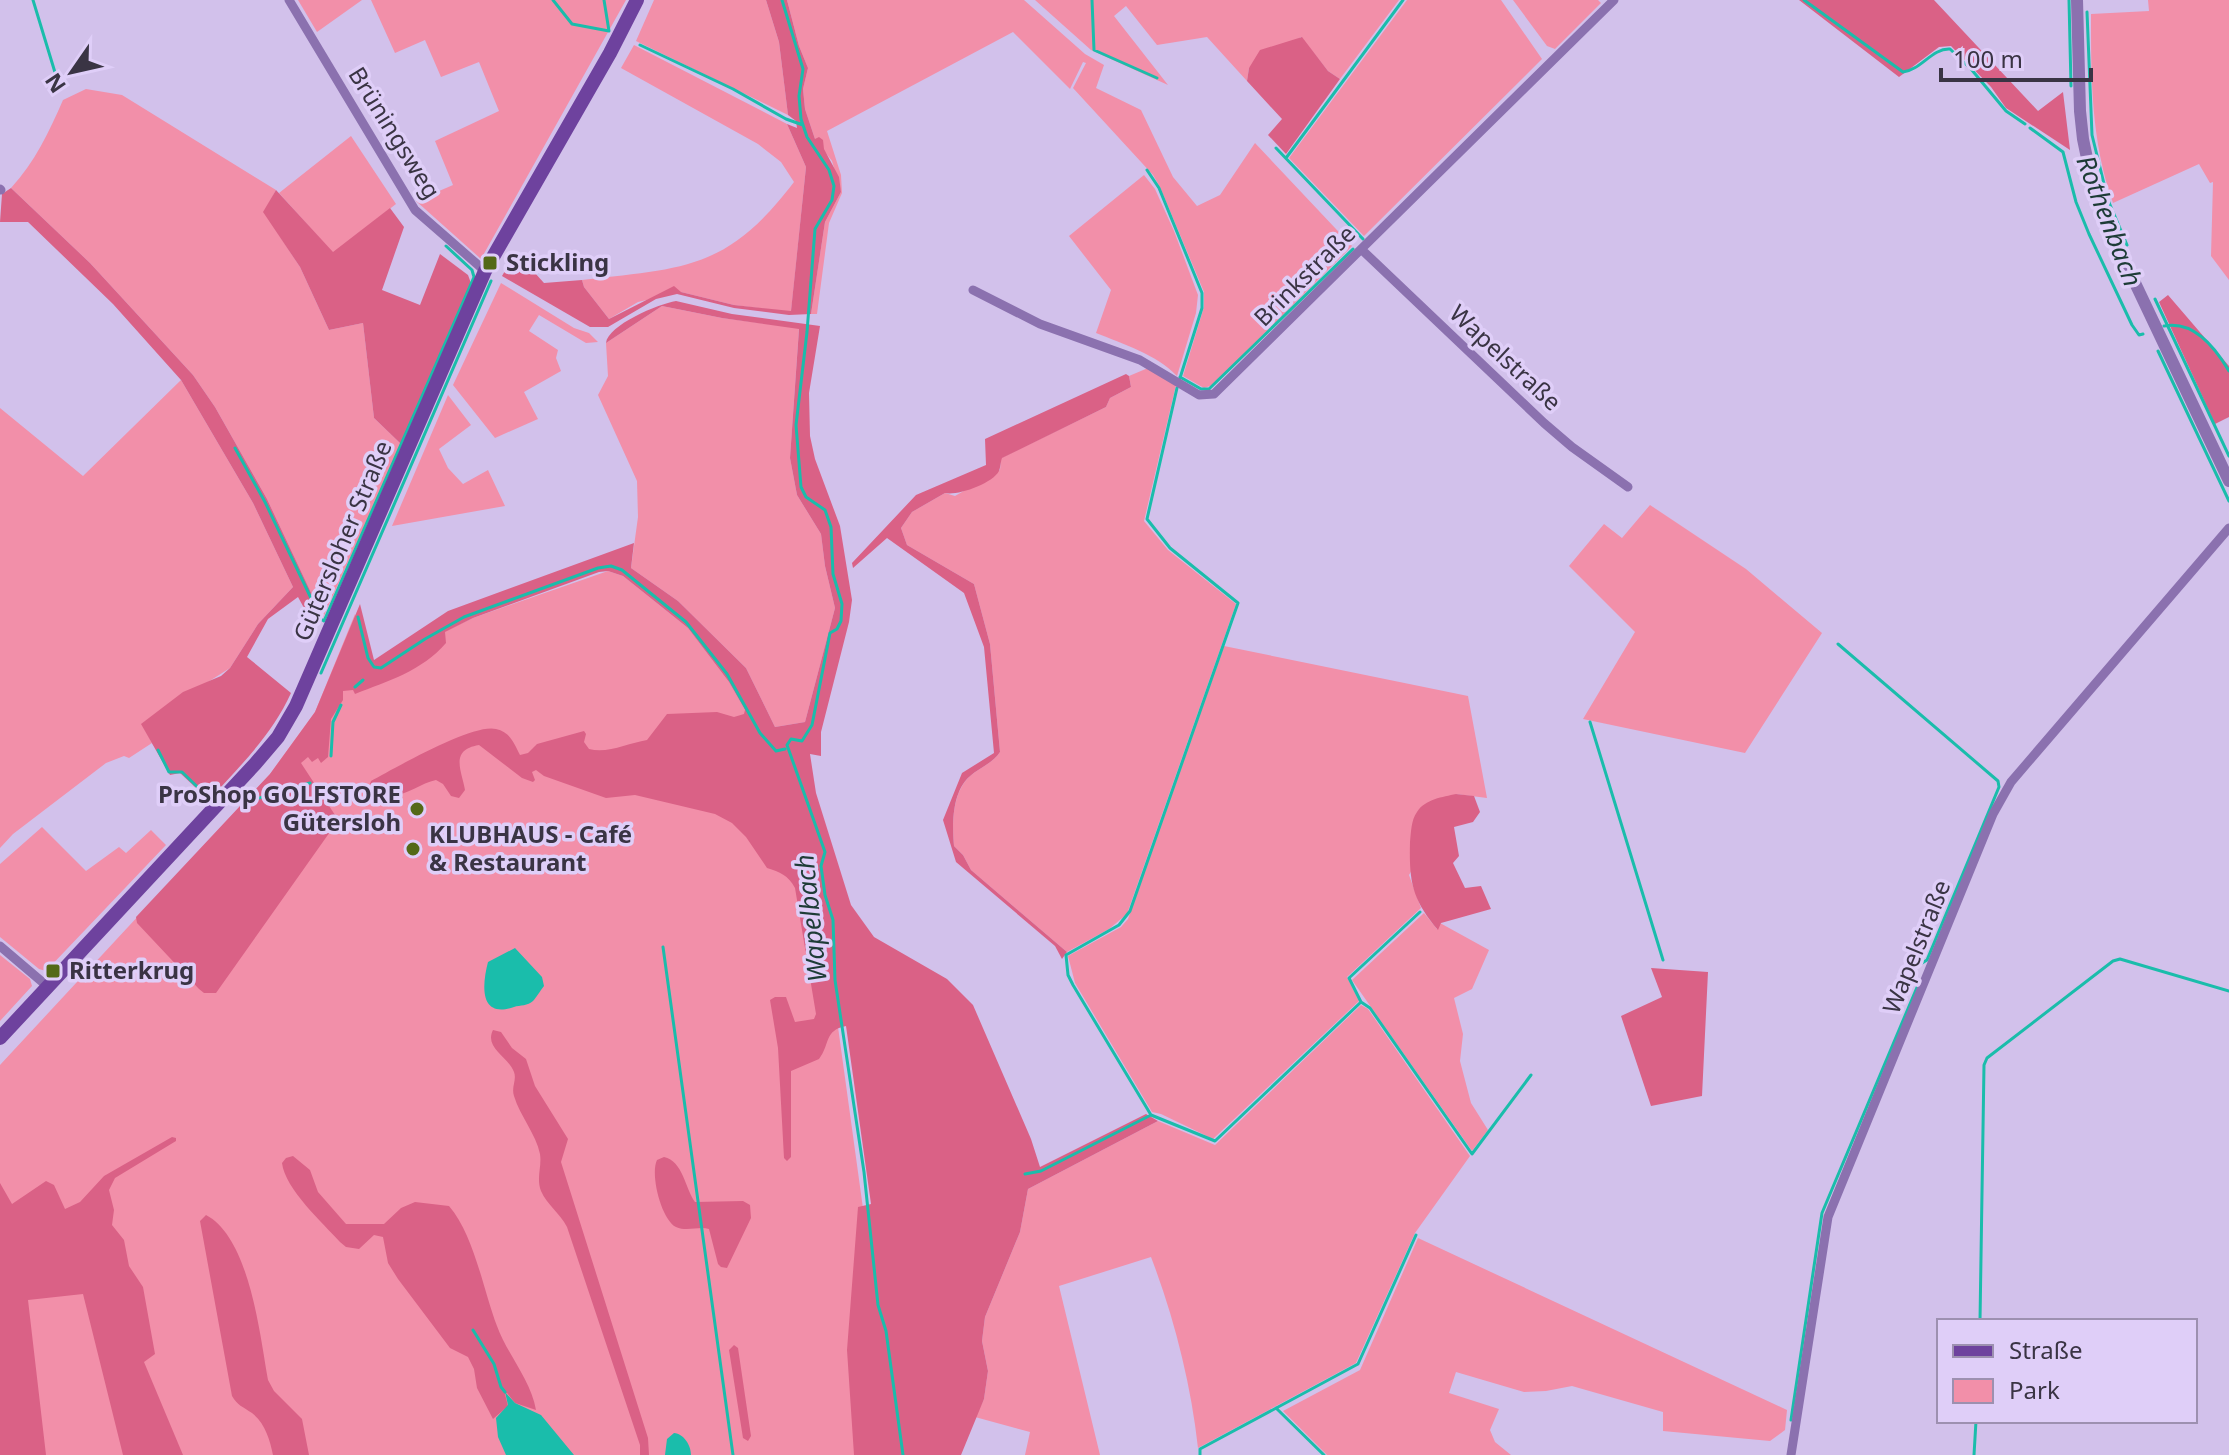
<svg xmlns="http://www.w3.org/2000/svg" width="2229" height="1455" viewBox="0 0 2229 1455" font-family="'Noto Sans',sans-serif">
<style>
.green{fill:#f28fa9}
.forest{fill:#da6186}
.water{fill:#1abdab}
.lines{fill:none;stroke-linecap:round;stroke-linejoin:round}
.stream{stroke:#1abdab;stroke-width:3}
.minor{stroke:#8b71af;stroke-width:9}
.tertiary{stroke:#8b71af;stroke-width:12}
.secondary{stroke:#6e429e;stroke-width:14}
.poi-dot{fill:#546917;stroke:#dfcef8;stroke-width:3}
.labels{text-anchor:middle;stroke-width:7;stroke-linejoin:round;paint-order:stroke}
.street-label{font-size:24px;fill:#3a3444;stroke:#dfcef8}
.poi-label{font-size:24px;font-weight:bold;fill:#3a3444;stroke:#dfcef8;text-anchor:start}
.water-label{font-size:26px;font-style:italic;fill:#1e3c37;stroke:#dfcef8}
</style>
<rect width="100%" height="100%" fill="#d2c1eb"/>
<path class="green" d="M298,0H362L317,32Z
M371,0H626L481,259L416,201L453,185L435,141L499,111L479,62L441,77L425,40L395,53Z
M654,0H766L779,42L788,115L636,41Z
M787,0H1024L1085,54L1104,65L1096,88L1141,110L1173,177L1197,206L1220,195L1255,143L1352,246L1213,385L1204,388L1183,376L1204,307V292L1160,187L1153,175L1073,88L1086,63L1083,62L1070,89L1013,32L827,131L841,175L842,193L829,223L817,314H811L825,222L841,192L832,161L815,139L805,109L803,89L808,68L799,46Z
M1035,0H1399L1340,79L1328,71L1301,37L1249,68L1247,81L1207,37L1157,45L1126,6L1114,16L1168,85L1091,50Z
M1407,0H1501L1542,59L1364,236L1289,158Z
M1513,0H1598L1601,3L1555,49L1547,46Z
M2148,0H2229V280L2211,256L2213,182L2210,183L2199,164L2113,203C2091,141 2091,79 2091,14L2149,11Z
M634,45L787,124L806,167L791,312L734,305L681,292L638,302L609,319L584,287L582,280C685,268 727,270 794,182L781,162L758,144L621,68Z
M86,89L122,95L276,190L264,212L300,267L329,330L363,323L374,418L401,444L323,618L267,499L215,407L193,375L90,263L11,188C35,162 49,132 63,100Z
M351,136L396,204L333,253L279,193Z
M1144,175L1155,189L1174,231L1198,295L1196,313L1177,376C1156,354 1123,344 1096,333L1111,290L1069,236Z
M501,283L574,328L589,333L598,342L586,343L539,315L529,331L558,350L556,358L561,371L524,392L538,419L495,438L453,385Z
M662,306L722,318L799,328L790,458L797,495L821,534L825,566L835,608L805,722L775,727L746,668L678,601L631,568L638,517L637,481L598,395L608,376L606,343Z
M1148,368L1176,385L1144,521L1168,550L1236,604L1127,914L1109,929L1067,952L971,870L963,855L954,846C952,824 952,794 969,777C980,767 992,764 1000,752L990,644L974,584L907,545L901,528L912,512L945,493L955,496L1000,470L1001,458L1106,407L1110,398L1131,387L1129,376Z
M181,380L253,503L293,587L258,624L230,668L142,724L152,743L129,758L124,756L106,763L13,834L0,848V408L83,476Z
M448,395L471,425L439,449L448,468L463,484L488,470L505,506L392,526Z
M1650,505L1746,569L1822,633L1745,753L1583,719L1635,632L1569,566L1604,524L1622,538Z
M608,571L623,576L688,628L729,682L745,710L838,1027L897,1455H0V1065L270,774L315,712L355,614L369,667L473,618Z
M1224,646L1468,696L1487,798L1456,794L1409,875L1421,908L1347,977L1359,1001L1213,1139L1161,1114L1152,1112L1075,983L1068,956L1121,927L1128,919Z
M42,827L86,871L119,847L126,853L151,830L166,845L46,971L39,969L0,937V864Z
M1424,913L1437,929L1440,923L1489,950L1472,989L1454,998L1463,1034L1460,1061L1471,1103L1488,1130L1472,1151L1352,980Z
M0,955L30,979L32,986L0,1021Z
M1361,1005L1368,1009L1470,1156L1415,1233L1356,1363L1198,1448C1191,1384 1174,1317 1151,1257L1059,1286L1100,1455H1025L1030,1432L975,1417L984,1399L988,1371L982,1341L985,1317L1020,1232L1028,1189L1158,1121L1215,1145Z
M1418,1238L1787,1410L1785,1430L1770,1441L1663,1431V1412L1572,1386L1546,1391L1524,1392L1456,1372L1449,1393L1499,1409L1490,1430L1495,1442L1511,1455H1327L1283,1411L1360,1370Z"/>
<path class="forest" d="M766,0H787L799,46L808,68L803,89L805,109L815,139L819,137L823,140L824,149L839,177L841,192L825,222L811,314L789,315L734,308L677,294L656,299L608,327H590L502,276L516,252L544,283L582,280L584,287L609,319L674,286L681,292L734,305L791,311L806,167L787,124L797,128L796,121L788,115L779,42Z
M1799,0H1934L2038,111L2063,92L2070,150L2006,108L1991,87L1951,46L1939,47L1899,77Z
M1302,37L1328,71L1340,79L1286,154L1268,135L1282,119L1247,81L1249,68L1260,50Z
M11,188L90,263L193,375L215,407L267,499L323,618L321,622L309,617L298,597L268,619L247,657L291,693C272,735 240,766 209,800L180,773L170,775L141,724L183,692L221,676L230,668L258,624L293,587L253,503L181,380L113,304L28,222H0L2,194Z
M276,190L333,252L390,208L404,227L382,290L420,305L440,254L468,275L472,286L401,444L374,418L363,323L329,330L300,267L263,212Z
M2168,295L2229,366V417L2215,424L2159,302Z
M676,301L732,314L820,326L809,393L810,436L815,459L840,526L852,600L849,622L821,732V756L810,754L816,793L851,905L874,937L947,979L973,1005L1031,1139L1040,1167L1146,1114L1158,1121L1028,1189L1020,1232L985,1317L982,1341L988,1371L984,1399L961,1455H854L847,1350L858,1207L871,1204L846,1026C824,1030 830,1045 819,1059L791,1071V1157L787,1161L784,1158L778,1048L770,1000L775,997H786L795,1022L814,1019L816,1014L795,888C788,875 780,872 767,868L746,837L732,823L715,814L635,795L606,798L544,776L536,770L532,772L535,780L533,782L522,778L479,745C449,750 462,771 465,790L459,798L451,796L443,784L436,780C415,784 390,811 370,784L371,781C395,768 473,723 496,729C510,732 514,743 520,755L528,753L537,744L584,731L586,734L584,742L589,749C608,754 628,743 647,740L667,714L717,712L734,717L744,714L745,710L729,682L688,628L623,576L608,571L599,572L473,618L445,632L446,643C422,671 388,681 355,694L353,690L343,691V700L331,719L328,757L321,763L318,758L312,762L308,757L301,763L335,815L337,822L216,993H204L199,989L137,923L136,917L270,774L315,712L360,604L374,660L448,611L634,543L631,568L678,601L746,668L775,727L805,722L835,608L825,566L821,534L797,495L790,458L799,329L722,318L662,306L606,343C608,325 658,304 676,301Z
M1126,374L1129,376L1131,387L1110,398L1106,407L1002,458C1001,460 1000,469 999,471C992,484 957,496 945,493L912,512L901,528L907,545L974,584L990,644L1000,752C992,764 980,767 969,777C952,793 952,824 954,846L963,855L971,870L1067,952L1062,959L1055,946L956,862L943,820L962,773L994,753L984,647L964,593L887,538L853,568L852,563L916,495L986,465L985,439Z
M1456,794L1474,796L1480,812L1473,822L1454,827L1459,856L1453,863L1465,888L1481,886L1491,909L1441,923L1438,930C1412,899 1409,882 1410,842C1411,833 1411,820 1417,812C1425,799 1443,797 1456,794Z
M1651,968L1708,972L1702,1096L1651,1106L1621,1016L1662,997Z
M493,1030L501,1032L512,1048L526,1059L535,1086L568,1139L561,1162L648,1438L649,1455H640V1445L567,1227C560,1213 547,1205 541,1191C536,1178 542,1167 540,1154C536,1134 520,1116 514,1096C511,1087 517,1080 514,1072C508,1056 484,1048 493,1030Z
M172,1137L176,1138V1141L115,1178L109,1190L114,1210L112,1225L124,1240L129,1266L143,1287L155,1354L144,1362L183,1455H123L83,1294L28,1300L46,1455H0V1183L12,1204L46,1181L54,1185L65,1209L80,1202L104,1176Z
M293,1156L310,1170L318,1192L346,1224H384L401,1208L415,1202L449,1206C474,1235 483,1289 497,1326C507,1354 531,1380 536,1410L515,1403L507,1393L505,1394L508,1406L493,1419L477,1388L474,1369L468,1357L450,1348L398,1279L388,1263L383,1237L374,1235L359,1249L346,1247L340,1242C323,1223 285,1189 282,1163L286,1158Z
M664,1157C683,1161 685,1188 695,1202L743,1201L750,1205L751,1218L727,1268L721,1267L718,1264L709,1229C699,1226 687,1232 676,1227C661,1219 650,1174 657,1160Z
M206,1215C250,1238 260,1336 268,1380L274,1391L302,1419L309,1455H273C270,1440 265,1423 252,1413C243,1407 237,1405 232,1396L200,1221Z
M734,1345L738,1348L751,1436L748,1441L743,1438L729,1350Z"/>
<path class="water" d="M515,948L542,977L544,986C540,991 536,998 533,1001C528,1006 520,1005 514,1007C479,1019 482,985 488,962Z
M505,1392L515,1403L541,1415L574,1455H506L498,1437L496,1418L508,1405Z
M674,1433C684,1434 691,1445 691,1455H665L667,1439Z"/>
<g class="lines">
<path class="stream" d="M33,0L57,79
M553,0L572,24L609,31L604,0
M782,0L803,69L799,96L801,119L807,137L829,170L834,186L832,200L815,229L807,332L796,425L801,487L806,497L825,510L831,527L833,574L842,604L841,621L837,629L830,633L812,725L802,741L791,739L787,745L825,852L821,866L825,895L833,920L835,980L864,1172L878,1305L886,1331L903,1455
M1092,0L1094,50L1157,78
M1804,0L1903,72C1921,70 1932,48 1950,49L1971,69L2006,111L2025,124
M2069,0L2071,86
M2087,12L2092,135L2108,200L2127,245
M640,45L733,89L786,119L803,125
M2030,128L2063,152L2076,202L2089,234L2132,325L2139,335L2143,334
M1276,148L1363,239
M1286,158L1403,0
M1147,170L1159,188L1202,293V308L1180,378
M2155,299L2229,456
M2164,326C2193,320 2215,347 2229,371
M2158,351L2229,501
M1180,377L1201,389H1209L1353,249
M235,448L265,502L321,619L324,621L474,277L472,270L446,246
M358,617L368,658L374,667L381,668L425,639L464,617L598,568L611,566L622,570L686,622L727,674L760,733L776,751L785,749
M1838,644L1998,781L1999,787L1927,960L1914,968
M321,673L491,281
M355,687L363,680
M1590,722L1663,960
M158,750L169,772H182L212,801
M331,756L333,722L341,705
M234,800L235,801
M249,801L310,783
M663,947L733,1455
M1361,1002L1349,978L1420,912
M1151,1115L1073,985L1068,975L1066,955L1119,925L1130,911L1238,603L1170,548L1147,519L1177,388
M1025,1174L1041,1171L1151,1115L1215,1141L1361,1002L1370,1008L1472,1154L1531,1075
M1980,1321L1984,1065L1987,1058L2113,961L2120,959L2229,991
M473,1330L494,1364L501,1387L505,1392
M1276,1408L1324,1455
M1791,1420L1822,1213L1918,985
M1200,1455V1449L1358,1364L1416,1235
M1974,1455L1976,1421"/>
<path class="minor" d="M289,0L415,210L485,271
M0,189L1,190
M1361,249L1544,423L1572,447L1628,487
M973,290L1040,324L1140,360L1199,395L1214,394L1614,0
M0,946L47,986
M1791,1455L1828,1217L1993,814L2011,782L2229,528"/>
<path class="tertiary" d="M2077,0L2080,111L2083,139L2093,187L2117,245L2229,481"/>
<path class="secondary" d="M0,1038L255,764L278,737L296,706L485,271L610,53L637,0"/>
</g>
<g class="poi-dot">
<rect x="482" y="255" width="16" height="16" rx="4"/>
<circle cx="417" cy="809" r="8"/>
<circle cx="413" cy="849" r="8"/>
<rect x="45" y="963" width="16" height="16" rx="4"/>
</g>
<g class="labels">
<g class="street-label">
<text transform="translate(394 133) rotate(58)" y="8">Brüningsweg</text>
<text transform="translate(1305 276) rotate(-45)" y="8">Brinkstraße</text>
<text transform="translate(1505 358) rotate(43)" y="8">Wapelstraße</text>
<text transform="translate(343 541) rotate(-67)" y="8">Gütersloher Straße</text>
<text transform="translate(1917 947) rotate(-68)" y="8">Wapelstraße</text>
</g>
<g class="poi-label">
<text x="506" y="271">Stickling</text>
<text x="401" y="803" text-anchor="end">ProShop GOLFSTORE<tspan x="401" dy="28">Gütersloh</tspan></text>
<text x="429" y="843">KLUBHAUS - Café<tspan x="429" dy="28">&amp; Restaurant</tspan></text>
<text x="69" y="979">Ritterkrug</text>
</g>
<g class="water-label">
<text transform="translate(2109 221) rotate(69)" y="9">Rothenbach</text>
<text transform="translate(811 918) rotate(-96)" y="9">Wapelbach</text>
</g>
</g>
<rect x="1937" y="1319" width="260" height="104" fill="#dfcef8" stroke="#9d90b0" stroke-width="2"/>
<rect x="1953" y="1345" width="40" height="12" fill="#6e429e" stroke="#9d90b0" stroke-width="2"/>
<text x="2009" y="1359" font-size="24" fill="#3a3444">Straße</text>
<rect x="1953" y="1379" width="40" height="24" fill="#f28fa9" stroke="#9d90b0" stroke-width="2"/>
<text x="2009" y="1399" font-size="24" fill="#3a3444">Park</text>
<g transform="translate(72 72) rotate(236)" stroke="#dfcef8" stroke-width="6" paint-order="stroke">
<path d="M0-6L14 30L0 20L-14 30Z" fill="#3a3444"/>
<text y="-12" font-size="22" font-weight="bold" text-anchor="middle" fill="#3a3444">N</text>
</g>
<path d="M1941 68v12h150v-12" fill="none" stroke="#3a3444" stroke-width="4"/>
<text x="1953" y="68" font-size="24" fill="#3a3444" stroke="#dfcef8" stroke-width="6" paint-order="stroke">100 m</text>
</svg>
